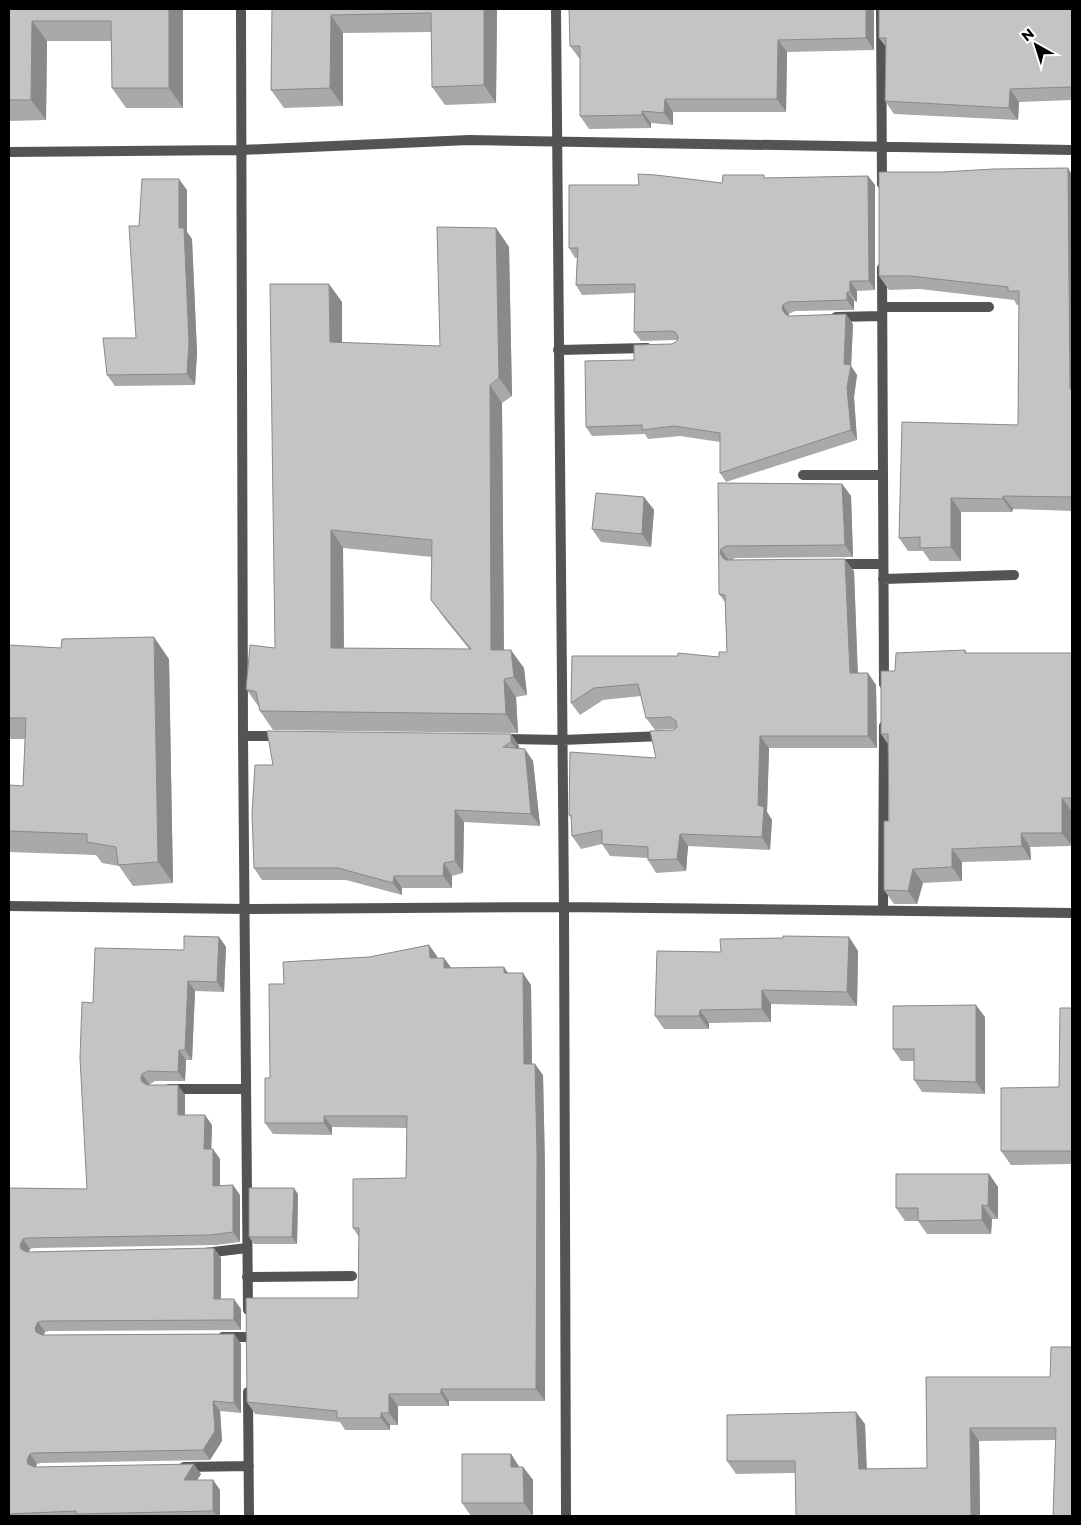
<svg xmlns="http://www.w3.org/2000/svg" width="1081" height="1525" viewBox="0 0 1081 1525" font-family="Montserrat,sans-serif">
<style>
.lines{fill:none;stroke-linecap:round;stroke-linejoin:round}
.minor{stroke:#545454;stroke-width:10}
.wall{fill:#a9a9a9;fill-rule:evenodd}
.shaded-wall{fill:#898989}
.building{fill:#c4c4c4;stroke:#898989;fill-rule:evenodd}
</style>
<rect width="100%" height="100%" fill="#fff"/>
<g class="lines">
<path class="minor" d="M241,9L243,736L248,1310
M556,9L564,907L566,1516
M881,9L882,184
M9,152L241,150L469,140L1072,150
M882,268L884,684
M882,307H989
M836,317L882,316
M558,350L647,348
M803,475H883
M836,564H883
M883,579L1014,575
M243,736H280
M502,739L562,740L663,736
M9,906L245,909L564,907L1072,913
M883,910L884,726
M169,1089H246
M205,1253L247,1248
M247,1277L352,1276
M223,1337H248
M248,1392L249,1516
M184,1467L249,1466"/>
</g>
<path class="wall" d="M9,9H183V108H126L112,88L111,41H47L46,120L9,121Z
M272,9H497L496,103L445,105L432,87V32L343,33V106L284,108L271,90Z
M874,9V50L787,52L786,112H673V125L651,123V128L589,129L580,116V58H579L570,46Z
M1072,9V100L1019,102L1018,120L894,114L885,101L886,47L879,38Z
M1068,168L1072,175V511L1013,509L1012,512H961V561H930L923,551H908L899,538L1018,425L1019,305H1017L1014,300L920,289L889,290L879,276L942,172Z
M868,176L875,185V290L857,291V302L854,301V310L795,311L789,314V316L853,324L851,366L857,375L854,397L857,440L726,482L720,473V442L680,436L648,439L645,434L592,436L586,427L634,360L672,344L677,341V340L641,341L634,332L635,293L582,295L576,285L577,258H575L569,248L722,183L766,178Z
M187,190V232L192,239L197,353L195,385L115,386L107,375L136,338L139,226Z
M496,228L509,247L512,396L502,403L504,650L524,668L527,695L516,697L518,733L273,730L260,711L259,707L246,689L275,648L342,302V343L440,346ZM343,548L432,557L431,600L444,618L469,649L344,648Z
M718,483L842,484L851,496L853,557L735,558L732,560L854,571L858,673H868L876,685L877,748H769L767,812L772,820L770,850L688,846L686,871L656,873L648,860V858L610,856L602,844L581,849L572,836L571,818L569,815L656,758L674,729L655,730L646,718L641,696L603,700L580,715L571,703L572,656L719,657L727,652L725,602L719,594Z
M644,497L654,510L651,547L601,542L592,529Z
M9,645L169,659L173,883L133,886L119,866L102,863L96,855L9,852V785L23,786L25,739H9Z
M965,650L967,653H1072V846L1030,847L1031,860L962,862V881L923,883L917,904H894L884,890L889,821L888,744L881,734L895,671Z
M511,734L519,746V748L533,761L540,826L464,822L463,873L452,876V888H402V895L346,880H262L254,868L273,765Z
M219,937L226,947L224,992L195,991L192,1060H186L185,1081H155L149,1085L185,1095V1115L212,1125L211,1149L220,1159V1186L240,1195V1242L216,1245L34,1248L30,1249L29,1252L214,1248L221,1258V1299L241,1309V1330L49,1331L45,1332L44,1335L234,1334L241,1344V1413L220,1411L222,1441L210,1460L41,1463L37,1464L36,1467L201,1474L197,1480H213L220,1490V1516H9V1188L87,1189L93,1003L184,950Z
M849,937L858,951L857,1006L771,1004V1022L709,1023V1029H664L655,1016L721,952Z
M437,956V958L451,968L509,973L531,985L532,1064L543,1075L545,1168V1401H449V1406H398V1425H390V1430H345L340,1422L255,1414L247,1402L358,1298L359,1237L353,1228L406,1178L407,1128L332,1127V1135L273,1134L265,1123L270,1078L284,984Z
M1072,1008V1164L1011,1165L1001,1151L1059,1087Z
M985,1017V1094L922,1092L914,1080V1061H901L893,1049Z
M989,1174L998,1187V1219H992L991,1234H927L918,1221H905L896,1208Z
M298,1194L297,1244H254L249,1237Z
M1072,1347L1055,1440L979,1441L980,1516L796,1473L736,1474L727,1461L865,1424L867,1469L927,1468L926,1377H1050Z
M511,1454L519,1467H523L533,1480V1516H471L462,1503Z"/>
<path class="shaded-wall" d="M169,9H183V108L169,88Z
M484,9H497L496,103L484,85Z
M866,9H874V50L866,38Z
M331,15L343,33V106L330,88Z
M32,21L47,41L46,120L31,100Z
M778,40L787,52L786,112L777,99Z
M1010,89L1019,102L1018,120L1009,108Z
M665,99L673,112V125L664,113Z
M642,111L651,123V128L642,115Z
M1068,168L1072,175V393L1070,389Z
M868,176L875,185V290L869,281Z
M179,179L187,190V232L192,239L197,353L195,385L187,374L179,228Z
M496,228L509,247L512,396L499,378Z
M850,281L857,291V302L850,292Z
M329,284L342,302V360L330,342Z
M847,292L854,301V310L847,300Z
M783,305L789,314L788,319L791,324L782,309Z
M846,314L853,324L851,366L857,375L854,397L857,440L851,430L844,364Z
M490,385L502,403L504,668L491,650Z
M842,484L851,496L853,557L845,545Z
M1003,496L1013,509L1012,512L1003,499Z
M644,497L654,510L651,547L642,534Z
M951,498L961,512V561L951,547Z
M331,530L343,548L344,666L331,648Z
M721,549L729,561L731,571L720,553Z
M845,559L854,571L858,685L850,673Z
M154,637L169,659L173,883L158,862Z
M511,650L524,668L527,695L514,677Z
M868,673L876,685L877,748L868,736Z
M504,679L516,697L518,733L506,714Z
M511,734L519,746L520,754L511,742Z
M760,736L769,748L767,812L772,820L770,850L762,837L758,805Z
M525,749L533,761L540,826L531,814Z
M1062,798L1072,812V846L1062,833Z
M455,810L464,822L463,873L455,861Z
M1021,833L1030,847L1031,860L1022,846Z
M680,834L688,846L686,871L677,859Z
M952,849L962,862V881L952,867Z
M444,863L452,876V888L443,876Z
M913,869L923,883L917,904L908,891Z
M394,876L402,888V895L393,883Z
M219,937L226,947L224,992L217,982Z
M849,937L858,951L857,1006L847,992Z
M429,945L437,956L438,970L430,958Z
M444,958L453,970L444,968Z
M504,967L512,979L504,973Z
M523,973L531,985L532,1075L524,1064Z
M188,981L195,991L192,1060L185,1050Z
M762,990L771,1004V1022L762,1009Z
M976,1005L985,1017V1094L976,1082Z
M700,1010L709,1023V1029L699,1016Z
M179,1050L186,1060L185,1081L178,1072Z
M535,1064L543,1075L545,1168V1401L536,1389Z
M142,1074L149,1084L148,1088L142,1082L141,1078Z
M178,1085L185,1095V1125L178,1115Z
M205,1115L212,1125L211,1159L204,1149Z
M324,1116L332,1127V1135L324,1123Z
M213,1149L220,1159V1196L213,1186Z
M989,1174L998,1187V1219L988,1206Z
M233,1185L240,1195V1242L233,1232Z
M294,1188L298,1194L297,1244L292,1237Z
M982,1205L992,1219L991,1234L982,1220Z
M23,1239L30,1249L27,1255L21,1249L20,1245Z
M214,1248L221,1258V1309L214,1299Z
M234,1299L241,1309V1330L234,1320Z
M38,1322L45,1332L42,1338L36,1332L35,1328Z
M234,1334L241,1344V1413L234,1403Z
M441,1389L449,1401V1406L441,1394Z
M389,1394L398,1406V1425L389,1413Z
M213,1401L220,1411L222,1441L210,1460L203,1450Z
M856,1412L865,1424L867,1481L859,1469Z
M381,1413L390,1425V1430L381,1418Z
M970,1428L979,1441L980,1516H971Z
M30,1454L37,1464L34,1470L28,1464L27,1460Z
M511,1454L520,1468L511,1467Z
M194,1464L201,1474L191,1490L184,1480Z
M523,1467L533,1480V1516L524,1503Z
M213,1480L220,1490V1516H217L213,1511Z"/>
<path class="building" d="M9,9H169V88H112L111,21H32L31,100H9Z
M272,9H484V85L432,87L431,13L331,15L330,88L271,90Z
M569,9H866V38L778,40L777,99H665L664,113L642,111V115L580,116V46H570Z
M879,9H1072V87L1010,89L1009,108L885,101L886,38H879Z
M1068,168L1070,389H1072V497L1003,496V499L951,498V547L920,548V537L899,538L902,422L1018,425L1019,291H1008V287L910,276H879V172H942L994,169Z
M638,174L656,175L722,183L723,175H764V178L868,176L869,281H850V292H847V300L788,302L783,305L782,309L785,314L789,316L846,314L844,364L851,365L847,388L851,430L720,473V433L674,426L642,430V425L586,427L585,361L634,360V345L672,344L677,341L678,337L675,332L672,331L634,332L635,284L576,285L578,248H569V185H639Z
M142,179H179V228H184L189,342L187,374L107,375L103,338H136L129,226H139Z
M437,227L496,228L499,378L490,385L491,650H511L514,677L504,679L506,714L260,711L256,692L246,689L250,645L275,648L270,284H329L330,342L440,346ZM331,530L432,540L431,600L471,649L331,648Z
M718,483L842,484L845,545L726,546L721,549L720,553L723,558L726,560L845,559L850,673H868V736H760L758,805L764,807L762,837L680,834L677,859L648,860V847L602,844V830L572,836L571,815H569L570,752L656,758L650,731L674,730L677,727L676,721L670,717L646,718L638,684L594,688L571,703L572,656H678V653L719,657V652H727L725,595L719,594Z
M596,493L644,497L642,534L592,529Z
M154,637L158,862L118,865L116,847L87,842V834L9,831V785L23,786L26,718H9V645L61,648L62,639Z
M965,650V653H1072V798H1062V833H1021L1022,846L952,849V867L913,869L908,891L884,890V821H889L888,734H881V671H895L896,653Z
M267,731L511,734V742L503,747L525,749L531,814L455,810V861L444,863L443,876H394L393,883L338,868H254L252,814L255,765H273Z
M184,936L219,937L217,982L188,981L185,1050H179L178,1072L148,1071L142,1074L141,1078L142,1082L147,1085H178V1115H205L204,1149H213V1186L233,1185V1232L210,1235L27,1238L23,1239L20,1245L21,1249L27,1252L214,1248V1299H234V1320L42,1321L38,1322L35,1328L36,1332L42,1335L234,1334V1403L213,1401L215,1431L203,1450L34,1453L30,1454L27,1460L28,1464L34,1467L194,1464L184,1480H213V1511L76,1514V1511L9,1514V1188L87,1189L80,1058L82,1002L93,1003L95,948L184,950Z
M783,936L849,937L847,992L762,990V1009L700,1010L699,1016H655L657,951L721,952L720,939L783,938Z
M429,945L430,958H444V968L504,967V973H523L524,1064H535L537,1156L536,1389H441V1394H389V1413H381V1418H337V1411L247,1402L246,1298H358L359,1228H353V1179L406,1178L407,1116H324V1123H265V1078H270L269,984H284L283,962L369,957Z
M976,1005V1082L914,1080V1049H893V1006Z
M1060,1008H1072V1151H1001V1088L1059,1087Z
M896,1174H989L988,1206L982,1205V1220L918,1221V1208H896Z
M249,1188H294L292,1237H249Z
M1051,1347H1072V1516H1053L1056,1428H970L971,1516H796L795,1461H727V1415L856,1412L859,1469L927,1468L926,1377H1050Z
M462,1454H511V1467H523L524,1503H462Z"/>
<rect width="1081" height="1525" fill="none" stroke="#000000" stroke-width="20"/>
<g transform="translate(1036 45) rotate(321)" stroke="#ffffff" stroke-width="4" paint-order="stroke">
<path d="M0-4L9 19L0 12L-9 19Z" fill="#000000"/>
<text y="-8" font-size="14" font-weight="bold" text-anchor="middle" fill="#000000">N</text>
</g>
</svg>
